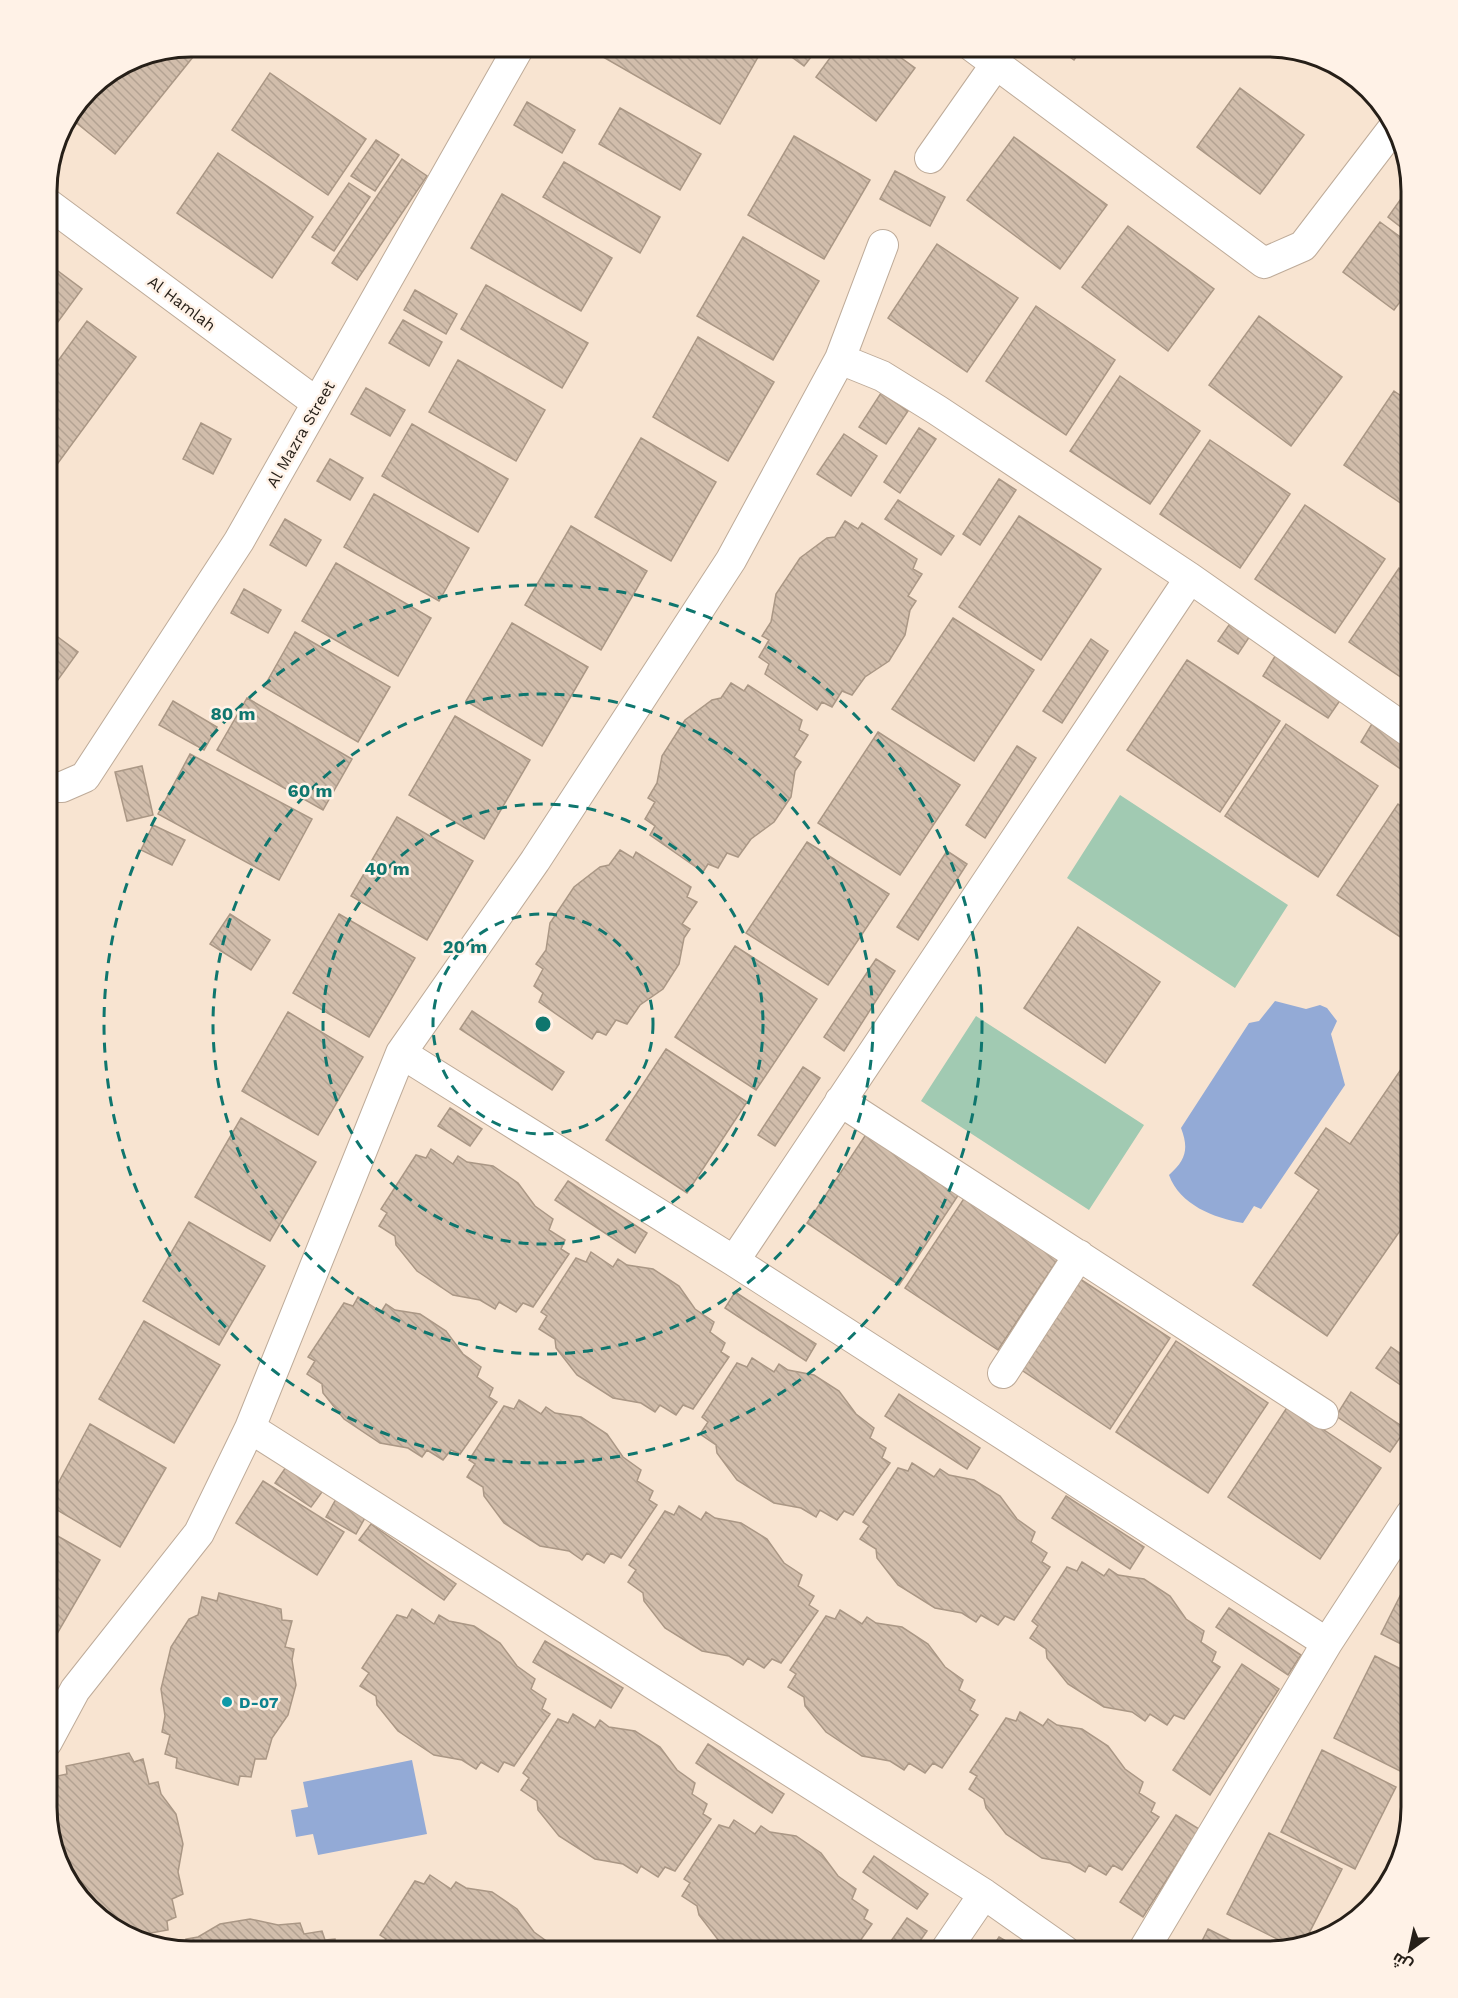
<svg xmlns="http://www.w3.org/2000/svg" width="1458" height="1998" viewBox="0 0 1458 1998" font-family="'Work Sans',Cairo,sans-serif">
<style>
.pitch{fill:#a1cab2}
.water{fill:#93aad6}
.building{fill:url(#building-back-hatch);stroke:#aa9785;stroke-width:1.5}
.lines{fill:none;stroke-linecap:round;stroke-linejoin:round}
.minor-casing{stroke:#beab99;stroke-width:32}
.minor{stroke:#fff;stroke-width:30}
.ring{fill:none;stroke:#0f766e;stroke-width:3;stroke-dasharray:10 8}
.culture-dot{fill:#0f9aa8;stroke:#fff2e7;stroke-width:2}
.labels{text-anchor:middle;stroke-width:5;stroke-linejoin:round;paint-order:stroke}
.street-label{font-size:16px;fill:#261f18;stroke:#fff2e7}
.culture-label{font-size:16px;font-weight:bold;fill:#0d838f;stroke:#fff2e7;text-anchor:start}
.rim{fill:none;stroke:#261f18;stroke-width:3}
.centre{fill:#0f766e;stroke:#fff2e7;stroke-width:3}
.ring-label{font-size:18px;text-anchor:middle;font-weight:bold;fill:#0f766e;stroke:#fff2e7;stroke-width:5;stroke-linejoin:round;paint-order:stroke}
</style>
<defs>
<pattern id="building-back-hatch" width="6" height="6" patternUnits="userSpaceOnUse" patternTransform="scale(1.5)"><rect width="6" height="6" fill="#d1bdab"/><path d="M-1 5l2 2M0 0l6 6M5-1l2 2" fill="none" stroke="#b3a292"/></pattern>
</defs>
<rect width="100%" height="100%" fill="#f8e4d1"/>
<path class="pitch" d="M1120,795L1288,905L1235,988L1067,878Z
M976,1016L1144,1125L1089,1210L921,1101Z"/>
<path class="water" d="M1275,1001L1306,1009L1320,1005L1327,1008L1337,1021L1331,1034L1345,1085L1261,1209L1254,1206L1243,1223C1214,1218 1180,1205 1169,1175C1186,1160 1189,1149 1181,1128L1249,1023L1259,1021Z
M412,1760L427,1834L318,1855L313,1834L296,1837L291,1810L308,1807L303,1782Z"/>
<path class="building" d="M191,46L201,47L115,154L69,117L96,83L136,57Z
M590,47H740L758,57L720,124L589,49Z
M778,47H819L804,66Z
M838,47H886L915,68L876,121L816,77Z
M1056,47H1083L1074,60Z
M270,73L366,139L328,195L232,130Z
M1240,88L1304,135L1260,194L1197,147Z
M527,102L575,130L562,153L514,125Z
M620,108L701,154L680,190L599,144Z
M794,136L870,180L824,259L748,215Z
M1014,137L1107,205L1060,269L967,200Z
M376,140L399,155L375,191L351,176Z
M218,153L313,217L272,278L177,213Z
M402,159L427,176L357,280L332,263Z
M564,162L660,217L640,253L543,197Z
M895,171L945,197L930,226L880,199Z
M349,183L370,197L334,251L312,237Z
M1410,186L1412,191L1411,235L1388,217Z
M502,194L612,258L581,311L471,248Z
M1380,222L1411,245V287L1394,310L1343,272Z
M1128,226L1214,289L1168,351L1082,287Z
M743,237L819,281L773,360L697,316Z
M937,244L1018,298L967,372L888,318Z
M50,265L82,289L49,334L47,268Z
M486,285L588,343L562,388L461,329Z
M415,290L457,314L446,334L404,310Z
M1036,306L1115,360L1066,435L986,381Z
M1259,316L1342,377L1291,446L1209,385Z
M403,320L442,342L429,366L389,343Z
M87,321L136,357L47,478V376Z
M698,337L774,382L728,461L653,417Z
M458,360L545,410L516,461L429,412Z
M1120,376L1200,431L1150,504L1070,451Z
M366,388L405,410L390,436L351,414Z
M1394,391L1411,403V510L1344,465Z
M881,393L908,411L886,444L859,427Z
M201,423L231,439L213,474L183,459Z
M412,424L508,479L478,532L382,476Z
M919,428L936,439L900,493L884,482Z
M844,434L877,456L851,496L817,474Z
M641,438L716,482L671,561L595,517Z
M1210,440L1290,494L1240,568L1160,514Z
M330,459L363,478L350,500L317,481Z
M999,479L1016,490L980,545L963,534Z
M374,494L469,548L439,601L344,547Z
M898,500L954,536L941,555L885,519Z
M1305,505L1385,559L1335,633L1255,579Z
M1019,516L1101,569L1041,660L959,607Z
M285,519L321,540L306,566L270,545Z
M845,521L858,529L862,523L917,559L913,569L922,574L908,596L916,601L910,610L905,635L889,661L865,677L852,695L842,691L832,707L822,702L817,710L765,674L769,664L759,657L769,640L762,636L771,622L776,594L800,558L827,538L835,537Z
M571,526L647,571L601,650L525,605Z
M336,563L431,618L398,676L302,621Z
M1399,568L1411,577V684L1349,642Z
M244,589L281,610L268,633L231,613Z
M953,618L1034,670L974,761L892,709Z
M1231,622L1250,636L1238,654L1218,641Z
M512,623L588,667L542,746L466,701Z
M47,629L78,652L47,695Z
M295,632L390,687L358,742L264,687Z
M1091,639L1108,651L1062,723L1043,711Z
M1277,653L1343,696L1328,718L1263,676Z
M1187,660L1280,721L1220,812L1127,750Z
M731,683L744,691L748,685L802,720L799,730L808,735L794,757L801,762L795,771L791,797L774,822L751,839L738,857L727,853L718,868L708,864L703,872L650,835L655,826L645,819L655,802L648,798L657,783L662,756L685,720L712,700L721,698Z
M247,698L352,759L323,810L217,750Z
M173,701L217,727L204,750L159,725Z
M455,716L530,760L484,839L409,795Z
M1373,722L1411,747V776L1361,742Z
M1286,724L1378,786L1318,877L1225,816Z
M878,732L960,785L900,875L818,823Z
M1017,746L1036,758L985,838L966,825Z
M190,754L312,819L279,880L158,814Z
M142,766L153,815L127,821L115,772Z
M1398,804L1411,813V944L1337,895Z
M397,817L473,861L427,940L351,896Z
M153,825L185,840L172,865L141,850Z
M807,842L889,894L828,985L746,933Z
M620,850L633,858L636,852L691,887L687,897L697,902L682,924L690,929L684,938L679,964L663,989L640,1005L627,1024L616,1020L606,1035L597,1031L592,1039L539,1002L543,993L534,986L543,969L536,964L546,950L550,923L574,887L600,867L609,865Z
M947,851L967,864L918,940L897,927Z
M230,914L270,940L251,970L210,944Z
M339,914L415,958L369,1037L293,993Z
M1078,927L1160,982L1105,1063L1024,1008Z
M735,946L817,999L756,1090L675,1037Z
M876,959L895,971L844,1051L824,1037Z
M472,1011L564,1072L552,1090L460,1029Z
M288,1012L363,1057L318,1135L242,1091Z
M666,1049L747,1102L687,1193L606,1140Z
M1406,1062L1411,1065V1215L1327,1336L1253,1285L1319,1190L1295,1173L1326,1128L1350,1144Z
M803,1067L820,1078L775,1146L758,1135Z
M450,1108L482,1129L470,1146L438,1126Z
M241,1118L316,1162L270,1241L195,1197Z
M867,1133L959,1194L899,1285L807,1223Z
M431,1149L453,1164L458,1156L467,1162L493,1166L518,1183L535,1206L553,1219L549,1230L565,1240L561,1249L569,1254L533,1307L523,1303L516,1312L499,1302L495,1309L480,1300L453,1295L417,1271L396,1245L395,1236L379,1226L387,1213L381,1209L416,1155L426,1158Z
M568,1181L647,1233L635,1253L555,1200Z
M965,1197L1058,1259L998,1350L905,1288Z
M189,1222L265,1266L219,1345L143,1301Z
M591,1252L613,1267L618,1259L627,1265L653,1269L679,1286L695,1309L714,1322L710,1332L725,1343L721,1352L729,1357L693,1409L683,1405L676,1415L660,1405L655,1412L641,1403L613,1398L577,1375L556,1348L555,1339L539,1329L547,1316L541,1312L576,1258L586,1262Z
M1077,1277L1170,1338L1110,1429L1017,1367Z
M735,1292L816,1344L806,1361L725,1308Z
M358,1297L381,1312L386,1304L395,1310L420,1314L446,1331L463,1354L481,1367L477,1377L493,1388L489,1397L497,1402L460,1454L451,1450L443,1460L427,1450L422,1457L408,1448L380,1443L344,1419L323,1393L322,1384L307,1374L315,1361L308,1357L344,1303L353,1306Z
M144,1321L220,1365L174,1443L99,1399Z
M1176,1341L1268,1403L1208,1493L1116,1432Z
M1391,1347L1411,1361V1392L1376,1368Z
M752,1358L774,1372L779,1364L788,1370L814,1375L839,1391L856,1414L874,1428L870,1438L886,1448L882,1458L890,1463L853,1515L844,1511L837,1520L820,1510L816,1517L801,1508L774,1503L737,1480L717,1453L716,1445L700,1434L708,1422L702,1417L737,1363L747,1367Z
M1351,1392L1406,1429L1390,1452L1336,1416Z
M899,1394L980,1448L967,1469L885,1416Z
M519,1400L541,1414L546,1407L555,1413L581,1417L607,1434L623,1457L641,1470L637,1481L653,1491L649,1500L657,1505L621,1558L611,1553L604,1563L587,1553L582,1560L569,1551L540,1546L504,1523L484,1496L483,1487L467,1477L475,1464L469,1460L504,1406L514,1409Z
M1288,1406L1381,1468L1320,1559L1228,1497Z
M90,1424L166,1468L120,1547L47,1504Z
M912,1463L934,1477L940,1469L949,1475L974,1480L1000,1496L1017,1519L1035,1532L1031,1542L1047,1553L1042,1562L1050,1567L1014,1620L1005,1616L998,1625L981,1615L976,1622L962,1613L935,1608L898,1585L877,1558L876,1549L860,1539L869,1526L863,1522L898,1468L908,1471Z
M286,1467L322,1492L311,1507L275,1483Z
M263,1481L344,1532L317,1575L236,1523Z
M1066,1496L1144,1547L1130,1569L1052,1518Z
M336,1499L366,1516L356,1534L326,1517Z
M679,1506L701,1520L706,1512L715,1518L741,1523L767,1539L784,1563L802,1575L798,1586L814,1596L809,1605L818,1611L781,1663L772,1659L764,1668L748,1658L743,1665L729,1656L702,1651L665,1628L644,1601L643,1593L628,1582L636,1570L629,1565L665,1511L674,1515Z
M371,1524L456,1584L444,1600L359,1540Z
M47,1530L100,1560L54,1639L47,1635Z
M1082,1562L1104,1576L1109,1569L1118,1575L1144,1579L1170,1596L1186,1619L1204,1631L1201,1642L1216,1652L1212,1662L1220,1667L1184,1719L1174,1715L1167,1725L1150,1714L1145,1721L1132,1712L1104,1707L1068,1684L1047,1658L1046,1649L1030,1638L1038,1626L1032,1621L1067,1567L1077,1571Z
M1411,1574V1649L1381,1634Z
M219,1593L281,1609L282,1620L292,1621L285,1647L294,1649L292,1660L296,1685L288,1715L272,1738L266,1759H255L251,1777L240,1776L238,1785L176,1768L177,1758L165,1754L170,1735L162,1732L165,1716L161,1689L171,1647L189,1619L198,1615L202,1597L217,1601Z
M1229,1608L1301,1655L1288,1675L1216,1627Z
M412,1609L434,1624L439,1615L449,1621L474,1626L500,1643L517,1666L535,1679L531,1689L546,1699L542,1709L550,1714L514,1766L504,1762L498,1772L481,1762L476,1769L462,1760L434,1755L398,1731L377,1705L376,1696L360,1686L369,1673L362,1668L397,1615L407,1618Z
M840,1610L862,1624L867,1617L876,1623L902,1627L928,1644L945,1667L963,1680L959,1690L975,1700L970,1710L978,1715L942,1768L933,1763L925,1773L909,1763L904,1770L890,1761L862,1756L826,1732L805,1706L804,1697L788,1687L796,1674L790,1670L826,1616L835,1619Z
M545,1641L623,1688L611,1708L533,1662Z
M1375,1656L1411,1674V1767L1408,1775L1334,1738Z
M1242,1664L1279,1689L1210,1795L1173,1770Z
M1020,1712L1043,1726L1048,1719L1057,1725L1082,1729L1108,1746L1125,1769L1143,1782L1139,1793L1155,1803L1151,1812L1159,1817L1122,1870L1113,1865L1106,1875L1089,1865L1085,1872L1070,1863L1042,1858L1006,1834L986,1808L984,1799L969,1789L977,1776L970,1772L1006,1718L1016,1721Z
M573,1714L595,1728L600,1720L609,1727L635,1731L660,1747L677,1770L695,1783L692,1794L707,1804L703,1814L711,1819L675,1871L665,1867L658,1877L641,1866L637,1873L623,1864L595,1859L559,1836L538,1810L537,1801L521,1790L529,1778L523,1773L558,1719L568,1723Z
M708,1744L784,1794L772,1813L696,1763Z
M1322,1750L1396,1787L1355,1869L1281,1832Z
M129,1753L134,1762L143,1759L149,1784L158,1782L161,1794L176,1814L183,1844L178,1872L183,1894L172,1899L176,1917L167,1921L168,1930L134,1936L119,1932L66,1879L49,1818L51,1802L57,1795L53,1777L67,1774L66,1766Z
M1176,1815L1199,1829L1143,1917L1120,1902Z
M734,1820L755,1834L761,1826L770,1832L796,1836L821,1853L838,1876L856,1889L852,1899L868,1910L864,1919L872,1924L853,1951H735L719,1941L699,1915L697,1906L682,1896L690,1883L684,1879L719,1825L729,1828Z
M1269,1833L1342,1869L1305,1941L1289,1945L1227,1914Z
M874,1856L928,1894L917,1909L863,1872Z
M430,1875L451,1889L456,1882L466,1888L492,1892L517,1909L534,1932L552,1945L549,1951H378L386,1939L380,1935L415,1881L424,1884Z
M907,1918L927,1931L913,1951H884Z
M250,1919L278,1925L300,1923L304,1934L322,1931L325,1940L335,1939L336,1951L178,1950L188,1949L186,1939L198,1937L220,1924Z
M1208,1929L1252,1951H1197Z
M999,1937L1023,1951H990Z"/>
<g class="lines">
<g class="minor-casing">
<path id="minor" d="M973,47L1264,263L1303,246L1394,127
M930,158L996,64
M47,203L317,403
M840,359L882,376L937,410L1190,578L1411,733
M47,787H62L85,777L239,541L519,47
M401,1053L734,1261L1327,1643
M840,1101L1323,1414
M734,1261L1190,578
M1003,1373L1079,1255
M250,1428L984,1894L1065,1951
M47,1742L75,1690L199,1533L250,1428L401,1053L535,861L731,560L840,359L883,245
M945,1951L984,1894
M1143,1951L1327,1643L1411,1514"/>
</g>
<use href="#minor" class="minor"/>
</g>
<g class="ring">
<circle cx="543" cy="1024" r="110"/>
<circle cx="543" cy="1024" r="220"/>
<circle cx="543" cy="1024" r="330"/>
<circle cx="543" cy="1024" r="439"/>
</g>
<circle class="culture-dot" cx="227" cy="1702" r="6"/>
<g class="labels">
<g class="street-label">
<text transform="translate(182 303) rotate(37)" y="6">Al Hamlah</text>
<text transform="translate(300 434) rotate(-60)" y="6">Al Mazra Street</text>
</g>
<g class="culture-label">
<text x="239" y="1708">D-07</text>
</g>
</g>
<path d="M0 0H1458V1998H0ZM191 57H1267A134 134 0 0 1 1401 191V1807A134 134 0 0 1 1267 1941H191A134 134 0 0 1 57 1807V191A134 134 0 0 1 191 57Z" fill="#fff2e7" fill-rule="evenodd"/>
<path class="rim" d="M191 57H1267A134 134 0 0 1 1401 191V1807A134 134 0 0 1 1267 1941H191A134 134 0 0 1 57 1807V191A134 134 0 0 1 191 57Z"/>
<circle cx="543" cy="1024" r="9" class="centre"/>
<g class="ring-label">
<text x="233" y="720">80 m</text>
<text x="310" y="797">60 m</text>
<text x="387" y="875">40 m</text>
<text x="465" y="953">20 m</text>
</g>
<g transform="translate(1410 1950) rotate(213)" stroke="#fff2e7" stroke-width="4.5" paint-order="stroke">
<path d="M0-4.5L10 22L0 15L-10 22Z" fill="#261f18"/>
<text y="-9" font-size="16" font-weight="bold" text-anchor="middle" fill="#261f18">ش</text>
</g>
</svg>
